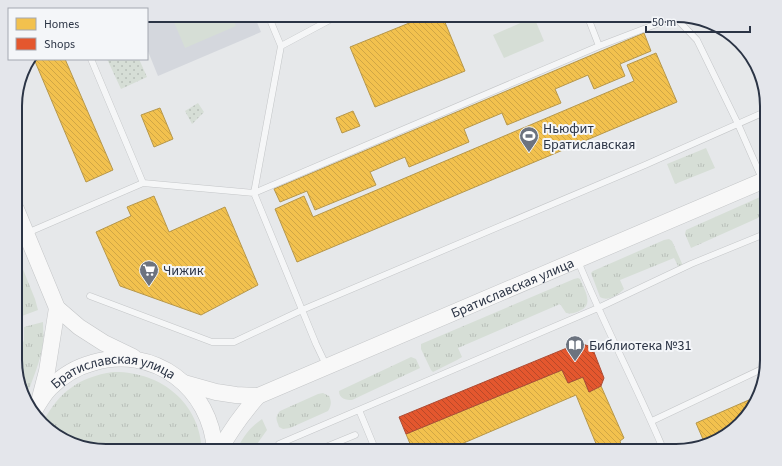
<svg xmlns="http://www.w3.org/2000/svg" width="782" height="466" viewBox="0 0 782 466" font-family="'Source Sans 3',sans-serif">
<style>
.built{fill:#d4d7dd}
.grass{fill:url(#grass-tufts)}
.park{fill:url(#park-dots)}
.pitch{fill:#d6ded6}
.homes{fill:url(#homes-back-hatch);stroke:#b6974b}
.shops{fill:url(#shops-back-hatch);stroke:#ac4c35}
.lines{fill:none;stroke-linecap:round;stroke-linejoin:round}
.lane-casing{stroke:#c4c6c8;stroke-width:7}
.secondary-casing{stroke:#c4c6c8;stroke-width:17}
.lane{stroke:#f5f6f7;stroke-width:6}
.secondary{stroke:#f8f8f8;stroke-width:16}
.labels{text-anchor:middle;stroke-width:4;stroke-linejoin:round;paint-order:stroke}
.poi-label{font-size:14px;fill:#2b3445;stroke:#f4f6f9;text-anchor:start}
.street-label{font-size:14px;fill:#2b3445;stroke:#f4f6f9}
.rim{fill:none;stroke:#2b3445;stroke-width:2}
</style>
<defs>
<pattern id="grass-tufts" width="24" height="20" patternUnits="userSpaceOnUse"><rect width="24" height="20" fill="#d6ded6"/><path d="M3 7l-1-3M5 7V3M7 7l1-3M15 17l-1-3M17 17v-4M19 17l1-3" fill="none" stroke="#b8bfb9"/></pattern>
<pattern id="park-dots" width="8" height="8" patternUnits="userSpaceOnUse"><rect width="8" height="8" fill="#d6ded6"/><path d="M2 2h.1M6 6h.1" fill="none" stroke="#b8bfb9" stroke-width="1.8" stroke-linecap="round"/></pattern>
<pattern id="homes-back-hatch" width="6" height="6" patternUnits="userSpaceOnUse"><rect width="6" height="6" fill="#f2c14e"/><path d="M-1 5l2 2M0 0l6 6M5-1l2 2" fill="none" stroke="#d0a645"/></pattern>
<pattern id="shops-back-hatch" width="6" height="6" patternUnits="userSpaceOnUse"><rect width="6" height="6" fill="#e4572e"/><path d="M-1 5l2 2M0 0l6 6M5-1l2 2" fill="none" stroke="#b94929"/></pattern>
</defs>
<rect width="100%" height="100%" fill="#e6e8ea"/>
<path class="built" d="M147,15H254L261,32L158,76L147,49Z"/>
<path class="grass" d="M706,148L715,168L675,184L667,164Z
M767,194V214L691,248L685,234L686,230Z
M669,239L672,241L684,268L678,266L674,258L620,280L624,289C618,295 608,302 600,297L591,273L593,271L664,240Z
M16,252L35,299L38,310L22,316L16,300Z
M578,278L580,279C584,289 594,304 581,310C576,313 572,314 566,313L560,304L458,348L462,357L457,360L433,372L431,370L421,349V344L574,279Z
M43,322C43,329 44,337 43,344C40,363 32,380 26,398L16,371V362L24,340V327Z
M411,357L416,359L420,368L352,400C346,400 339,399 339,391Z
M113,372C160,371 200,402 202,451H106L61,439L43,422C59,392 79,377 113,372Z
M323,393L329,396C332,402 331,406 328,411L290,428L283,429L279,427C277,420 274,418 280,411L318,394Z
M262,419L267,430L252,451H236C243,437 249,428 262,419Z"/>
<path class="park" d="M107,59H139L147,77L121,89Z
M198,103L204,112L192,124L185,111Z"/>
<path class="pitch" d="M171,15H231L236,26L185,48Z
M534,17L544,41L504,58L493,35Z"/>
<path class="homes" d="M429,15H442L465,71L375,107L350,47Z
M644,33L651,51L620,64L625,76L594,89L588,75L555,89L561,103L507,125L502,113L464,129L469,142L409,167L405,157L370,172L376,185L315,210L307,191L280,202L274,189Z
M656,53L677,102L297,262L275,209L304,196L313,217L634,81L627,65Z
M34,59H65L113,170L86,182Z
M160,108L173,139L154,147L141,115Z
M353,111L360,126L342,133L336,118Z
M154,196L169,232L225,207L258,285L201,315L120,286L96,232L131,216L127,207Z
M562,370L568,383L583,377L589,392L601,386L624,438L620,441L623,451H599L576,395L445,451H413L406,434Z
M758,396L755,405L721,439L705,444L696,423Z"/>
<path class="shops" d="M579,343L592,347L604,378L601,386L589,392L583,377L568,383L562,370L406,434L399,417Z"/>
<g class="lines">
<g class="lane-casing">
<path id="lane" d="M268,15L281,46
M587,15L599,46L675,17L697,40L738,124L763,181
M750,56L762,84
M91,59L143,183L254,193L281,46L339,15
M27,233L143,183
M578,261C604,325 637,387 664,451
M90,296L212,342H234L302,310L645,165L767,111
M327,367L316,344L254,193L599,46
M359,410L376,451
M652,421L766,367
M274,451L279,444L598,308L691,264L767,233
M316,451L355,435"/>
</g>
<g class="secondary-casing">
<g id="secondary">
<path d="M16,209L57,308L79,327L104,343L133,357"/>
<path d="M184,383L216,392L236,395L258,396"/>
<path d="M40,398L47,371L57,308"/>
<path id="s1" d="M33,413C38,404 43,395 50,388C62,376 77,367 92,363C154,344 211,388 215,451"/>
<path id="s2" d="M219,451C230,431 243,413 258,396L767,179"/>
</g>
</g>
<use href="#lane" class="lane"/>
<use href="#secondary" class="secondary"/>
</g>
<defs>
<g id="stadium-pin" transform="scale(1)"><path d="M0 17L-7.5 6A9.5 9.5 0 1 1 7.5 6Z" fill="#6c737f" stroke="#f4f6f9"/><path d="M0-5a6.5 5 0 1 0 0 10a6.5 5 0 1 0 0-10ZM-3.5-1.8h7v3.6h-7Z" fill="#fff"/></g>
<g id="supermarket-pin" transform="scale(1)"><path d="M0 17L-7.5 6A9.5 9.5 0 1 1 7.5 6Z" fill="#6c737f" stroke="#f4f6f9"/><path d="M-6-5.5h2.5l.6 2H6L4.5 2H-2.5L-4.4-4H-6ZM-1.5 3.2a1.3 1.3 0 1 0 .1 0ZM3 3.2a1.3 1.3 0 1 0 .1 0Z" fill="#fff"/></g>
<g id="library-pin" transform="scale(1)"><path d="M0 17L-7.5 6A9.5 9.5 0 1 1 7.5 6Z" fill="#6c737f" stroke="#f4f6f9"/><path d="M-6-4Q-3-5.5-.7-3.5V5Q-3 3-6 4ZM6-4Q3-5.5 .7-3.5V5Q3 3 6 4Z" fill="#fff"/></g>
</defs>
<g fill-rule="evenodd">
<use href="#stadium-pin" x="529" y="136"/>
<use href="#supermarket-pin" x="149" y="270"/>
<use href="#library-pin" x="575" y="345"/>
</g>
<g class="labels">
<g class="poi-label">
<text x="543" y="133">Ньюфит<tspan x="543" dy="16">Братиславская</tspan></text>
<text x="163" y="275">Чижик</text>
<text x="589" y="350">Библиотека №31</text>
</g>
<g class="street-label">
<text dy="5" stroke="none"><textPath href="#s2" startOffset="344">Братиславская улица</textPath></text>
<text dy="5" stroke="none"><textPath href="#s1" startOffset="100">Братиславская улица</textPath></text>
</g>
</g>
<path d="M0 0H782V466H0ZM106 22H676A84 84 0 0 1 760 106V360A84 84 0 0 1 676 444H106A84 84 0 0 1 22 360V106A84 84 0 0 1 106 22Z" fill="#e4e6eb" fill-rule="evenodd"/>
<path class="rim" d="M106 22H676A84 84 0 0 1 760 106V360A84 84 0 0 1 676 444H106A84 84 0 0 1 22 360V106A84 84 0 0 1 106 22Z"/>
<rect x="8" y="8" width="140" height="52" fill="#f4f6f9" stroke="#a4a8b1"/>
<rect x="16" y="18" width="20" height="12" fill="#f2c14e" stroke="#a4a8b1"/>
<text x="44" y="28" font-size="12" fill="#2b3445">Homes</text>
<rect x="16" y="38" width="20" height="12" fill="#e4572e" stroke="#a4a8b1"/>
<text x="44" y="48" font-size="12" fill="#2b3445">Shops</text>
<path d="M646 26v6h104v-6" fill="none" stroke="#2b3445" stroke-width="2"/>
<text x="652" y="26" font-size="12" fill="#2b3445" stroke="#f4f6f9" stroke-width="3" paint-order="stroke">50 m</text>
</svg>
